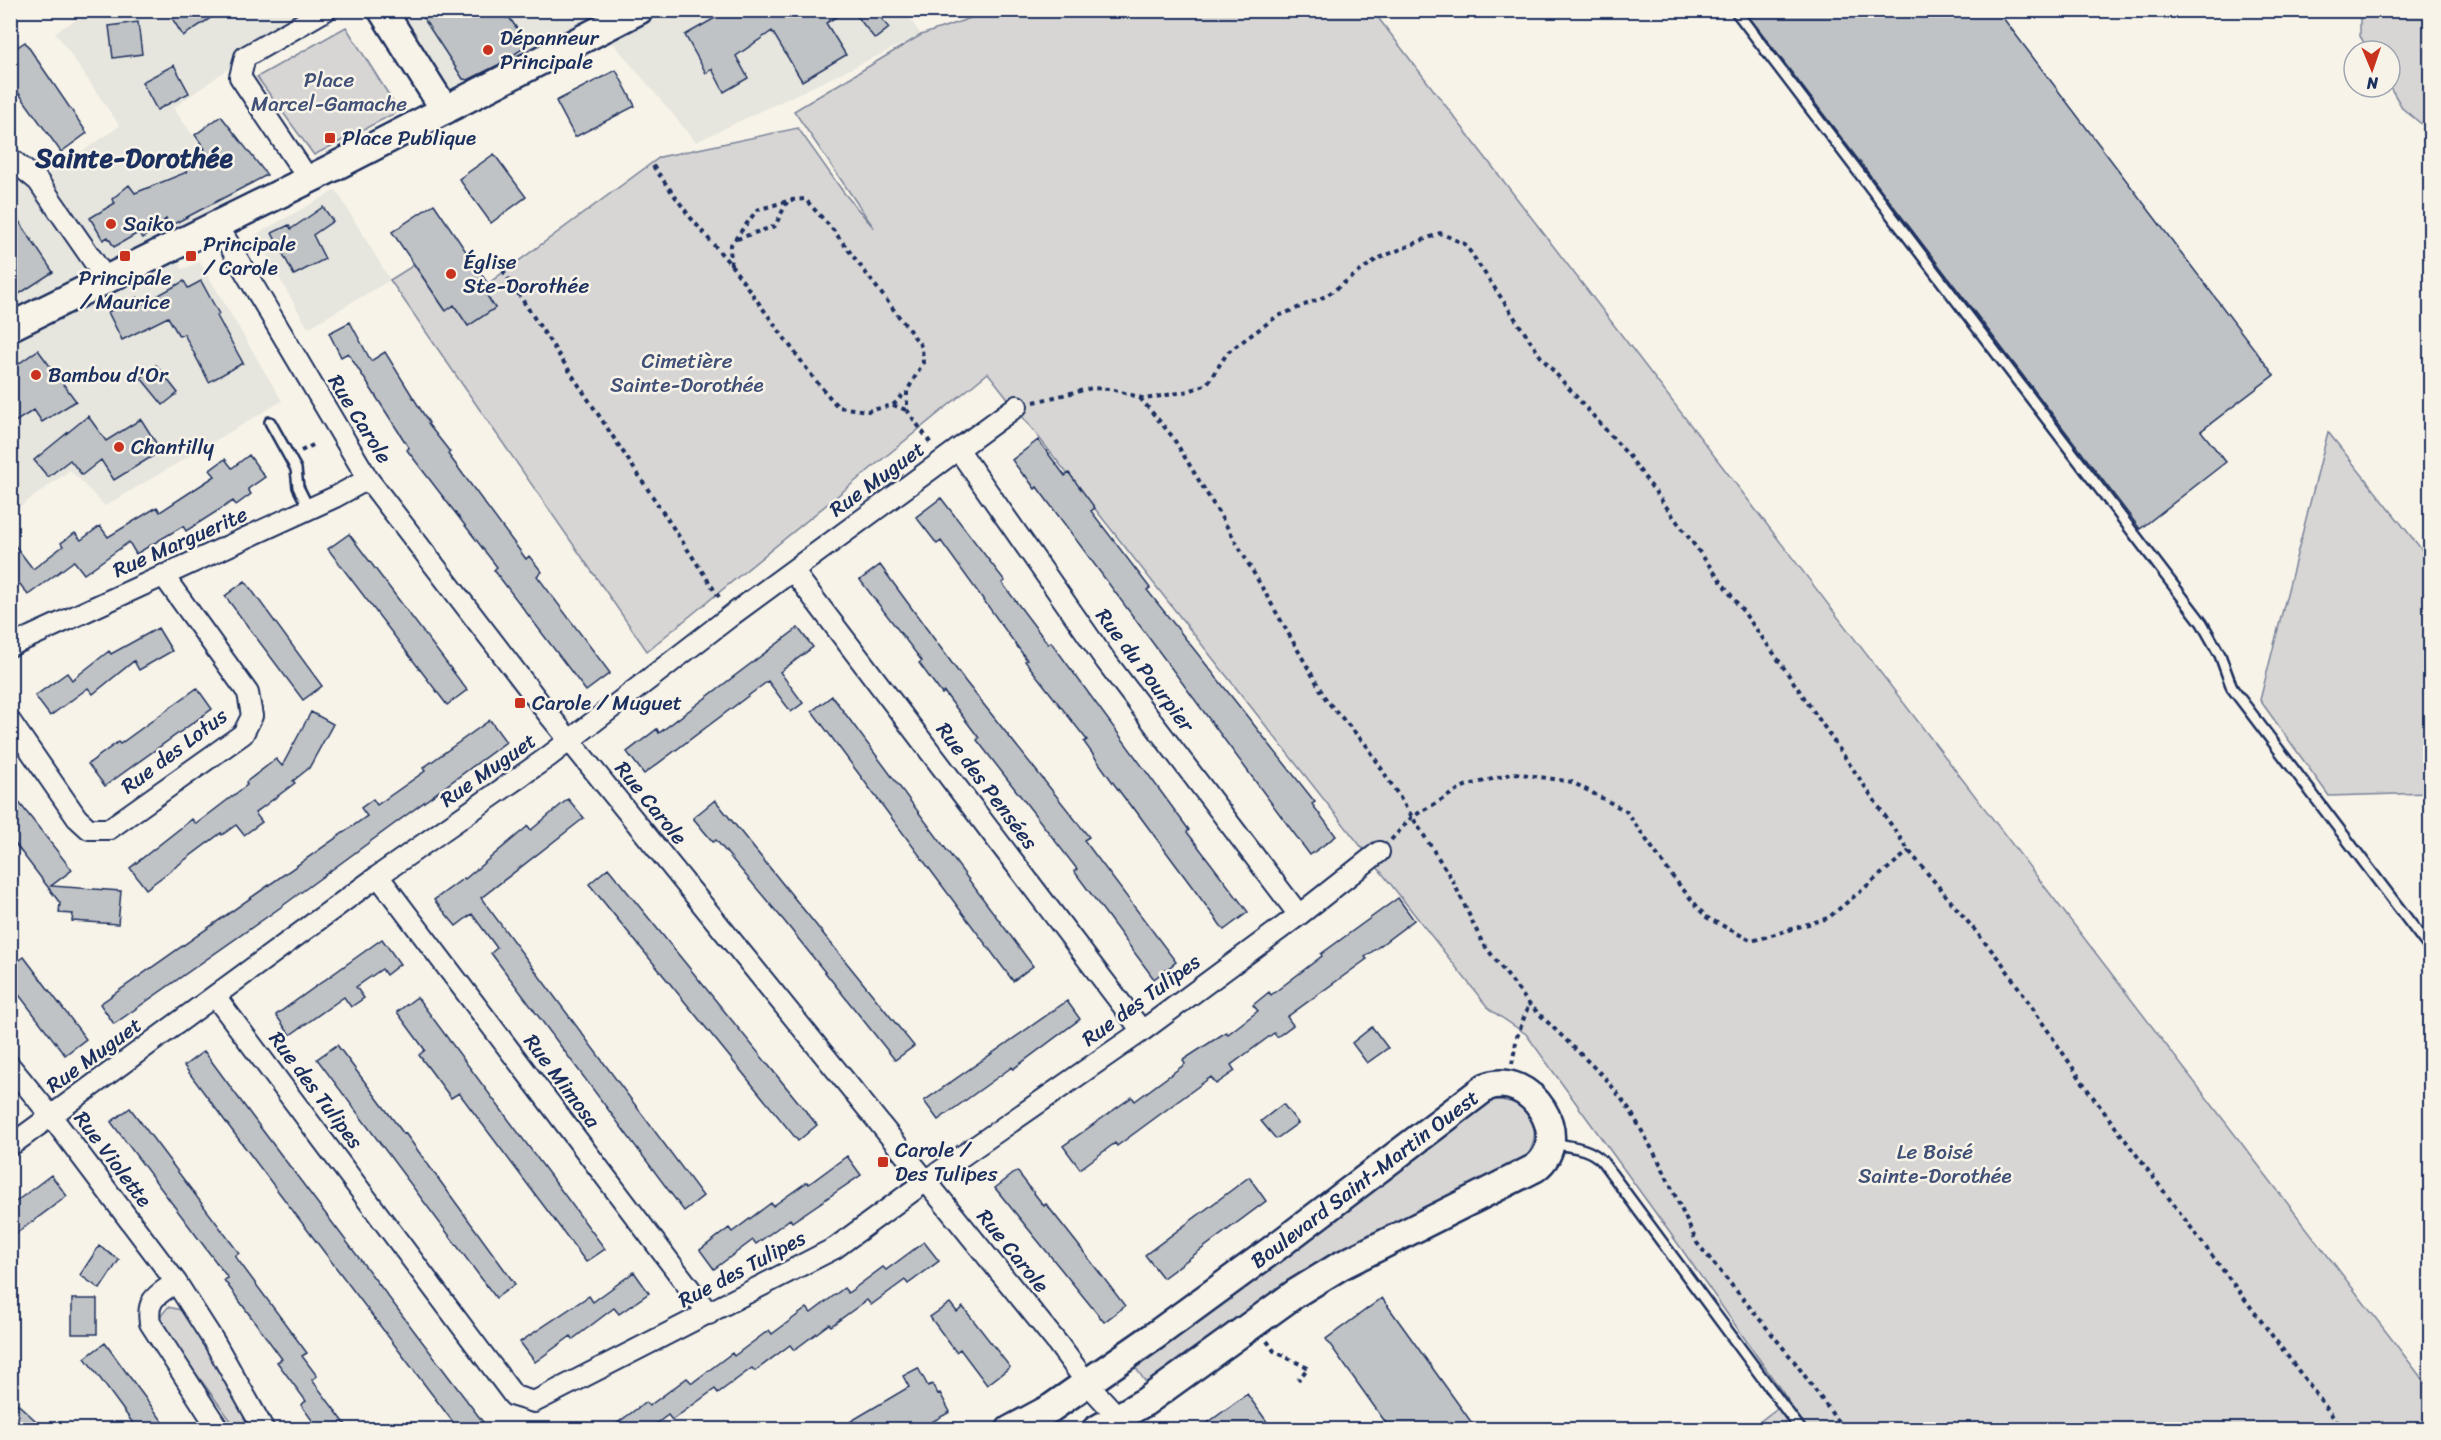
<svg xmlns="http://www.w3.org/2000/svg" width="2441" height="1440" viewBox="0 0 2441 1440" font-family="Sriracha,sans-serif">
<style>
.built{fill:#e6e5de}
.green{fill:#d7d6d4;stroke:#798299;stroke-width:1.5}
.building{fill:#c0c3c5;stroke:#1b2f5e;stroke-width:1.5}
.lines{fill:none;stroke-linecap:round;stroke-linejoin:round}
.lane-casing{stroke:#1b2f5e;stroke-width:14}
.street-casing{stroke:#1b2f5e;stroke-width:24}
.secondary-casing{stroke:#1b2f5e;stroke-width:32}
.path{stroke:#1b2f5e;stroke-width:4;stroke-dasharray:4.5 4.5;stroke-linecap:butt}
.lane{stroke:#f7f3e8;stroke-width:9}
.street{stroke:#f7f3e8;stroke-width:20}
.secondary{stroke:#f7f3e8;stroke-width:27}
.poi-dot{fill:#c8321e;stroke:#f7f3e8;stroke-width:2}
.labels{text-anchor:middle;stroke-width:5;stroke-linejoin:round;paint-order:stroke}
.poi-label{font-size:21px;fill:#1b2f5e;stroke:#f7f3e8;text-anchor:start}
.park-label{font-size:21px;fill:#415076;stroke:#f7f3e8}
.street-label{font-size:21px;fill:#1b2f5e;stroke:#f7f3e8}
.district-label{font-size:27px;font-weight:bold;fill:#1b2f5e;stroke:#f7f3e8}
</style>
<rect width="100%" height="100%" fill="#f7f3e8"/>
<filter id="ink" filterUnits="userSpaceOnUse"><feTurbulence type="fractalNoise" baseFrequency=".0167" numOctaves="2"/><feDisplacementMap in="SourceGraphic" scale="12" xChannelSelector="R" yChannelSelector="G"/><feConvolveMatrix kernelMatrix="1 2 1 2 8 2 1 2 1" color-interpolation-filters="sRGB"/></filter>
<g filter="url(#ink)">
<path class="built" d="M904,10L921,35L696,142L602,30L445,110L382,11Z
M92,11H326L245,57L173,108L237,196L166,234L182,269L200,262L282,401L105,506L70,470L11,513L10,158L38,181L120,126L55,32Z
M336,190L390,280L308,328L255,235Z"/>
<path class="green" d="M991,11H1373L2430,1389V1429H1750L1788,1400L1678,1244L1526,1034L1489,1009L988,373L647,651L390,280L414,265L445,310L454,305L468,326L495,308L482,288L660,157L798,128L844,193L874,228L794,111L921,35Z
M2360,11H2430V131L2403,109L2390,87V51H2369L2360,36Z
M346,27L399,111L314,155L257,77Z
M2328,432L2430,560V793L2329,796L2260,700Z
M1494,1100C1529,1098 1547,1132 1524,1160L1149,1387L1133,1364L1488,1101Z
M168,1307L181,1310L188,1315L251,1429H237L161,1326L160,1317Z"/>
<path class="building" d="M167,10H223L183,36Z
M418,10H501L506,18L509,17L528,45L498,65L468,80L463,79Z
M729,10H848L826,23L846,55L802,81L772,31L736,56L748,78L724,92L712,69L706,73L685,35Z
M852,10H875L889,28L875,39Z
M1744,10H1997L2274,375L2201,431L2226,462L2140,529Z
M138,22L142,54L113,58L109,26Z
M25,42L87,133L61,152L10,81V52Z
M174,65L189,93L157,110L142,82Z
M616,70L635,106L575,137L556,101Z
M221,116L267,175L170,226L166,219L143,238L138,233L114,247L108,237L103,240L90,218L115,203L112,199L129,185L135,193L187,172L179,161L205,149L195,135Z
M494,154L526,197L491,223L459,179Z
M434,204L488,284L482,288L495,308L468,326L454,305L446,311L392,232Z
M323,207L333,221L313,235L325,259L294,275L272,233L289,225L291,229Z
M10,208L53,272L19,294L10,282Z
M184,281L188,288L201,281L219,314L217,316L243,363L209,382L184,334L179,336L168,317L122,340L108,312L137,297L141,305Z
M350,322L371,361L385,352L429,423L428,424L450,452L448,454L526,559L529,556L542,572L537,576L610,673L586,691L494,570L497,567L407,450L409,448L348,353L341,357L329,333Z
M38,350L76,401L42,422L34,410L10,425V370Z
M156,365L178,393L163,405L141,378Z
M88,416L106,441L141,419L161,451L114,480L101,460L82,475L70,460L48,477L34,460Z
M1038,440L1065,476L1069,473L1095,508L1091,511L1150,588L1147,590L1315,802L1312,804L1336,836L1310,855L1037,487L1035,489L1025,475L1024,476L1012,460Z
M249,455L265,477L248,489L251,494L236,505L233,501L186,531L183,526L136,554L129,542L84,574L74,561L28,595L20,584L10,591V539L33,569L63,546L61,543L75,533L81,540L100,526L108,537L157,507L160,512L215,476L210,470L225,459L232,468Z
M941,498L1005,581L1002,583L1048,644L1051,642L1189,830L1187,832L1248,912L1224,930L1133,807L1132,808L1114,784L1084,742L1087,740L1025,661L1027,660L941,541L937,544L916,517Z
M349,534L467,690L447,705L328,549Z
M880,565L965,681L1089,837L1084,840L1176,962L1154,979L1074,871L1077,869L977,740L979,738L944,692L942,694L919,663L922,661L860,580Z
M245,581L322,686L303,700L225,596Z
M158,628L172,651L139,670L134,661L93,694L88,688L50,716L35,696L67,673L72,680L109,651L111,654Z
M798,628L813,647L780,672L803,703L791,712L768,681L644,774L627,752L657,729L659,733Z
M197,688L212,709L105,786L88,764L118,742L120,744Z
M832,696L1033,966L1013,981L812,711Z
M311,712L333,724L309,768L293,781L295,783L255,813L262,822L244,835L236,825L222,835L221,833L146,889L130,868L192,819L196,824L247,785L246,782L276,759L282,766Z
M490,720L506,742L281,907L114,1024L100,1004L367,816L361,808L373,799L377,805L425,771L423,768Z
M10,791L72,870L51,886L121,891L118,924L72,921L73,914L59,913L60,903L10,837Z
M568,799L584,818L481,898L703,1196L684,1211L491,953L497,948L472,914L456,926L434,900L464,878L465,879L528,826L531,830Z
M715,800L914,1046L895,1060L785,922L716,840L713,842L693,818Z
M608,868L817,1125L798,1141L589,884Z
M1398,898L1414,920L1365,957L1367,959L1287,1017L1293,1025L1277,1037L1274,1033L1231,1065L1235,1071L1216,1084L1211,1077L1117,1146L1115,1143L1080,1169L1063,1146L1132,1097L1135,1101L1185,1064L1183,1060L1226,1032L1228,1034L1258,1011L1253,1005L1269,992L1271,995L1322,956L1321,954Z
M382,939L400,964L386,975L382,969L356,987L364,998L351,1007L344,997L290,1035L276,1015Z
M24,957L86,1039L65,1055L10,983V967Z
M417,997L605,1249L586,1262L459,1093L451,1098L419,1055L425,1050L397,1012Z
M1067,1001L1080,1019L1013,1069L1012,1067L938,1120L924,1101Z
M1372,1027L1388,1048L1367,1063L1352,1043Z
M337,1045L404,1134L405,1133L515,1284L496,1298L317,1059Z
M204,1051L260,1127L489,1430H459L234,1133L184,1066Z
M1283,1104L1298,1123L1276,1139L1261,1121Z
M130,1108L239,1253L235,1256L307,1353L302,1356L317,1376L312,1380L350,1430H319L301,1405L306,1401L277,1362L282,1359L224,1280L228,1278L111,1122Z
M847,1156L861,1175L792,1222L790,1219L756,1244L753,1240L714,1269L700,1250L729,1228L732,1232L771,1203L773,1206L807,1182L809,1184Z
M1017,1171L1044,1206L1046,1204L1076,1242L1125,1306L1104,1322L995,1188Z
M51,1175L67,1196L10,1238V1206Z
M1249,1177L1266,1201L1163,1278L1145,1255Z
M924,1242L939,1261L908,1284L905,1280L871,1305L867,1300L831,1326L829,1324L794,1350L790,1345L755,1371L752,1368L718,1393L715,1389L672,1420L668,1415L648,1430H608L646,1402L649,1406L687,1378L692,1383L732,1353L734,1356L769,1330L772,1334L807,1308L811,1313L844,1288L848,1293L883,1267L886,1270Z
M99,1246L119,1260L100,1289L80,1275Z
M634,1272L649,1293L619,1314L614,1308L573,1339L571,1336L535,1362L520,1342L589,1296L593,1302Z
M1382,1298L1477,1430H1391L1326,1339Z
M72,1299H97V1334H72Z
M950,1303L957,1312L963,1307L1010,1367L987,1385L960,1349L956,1352L930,1317Z
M105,1343L126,1372L169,1430H138L85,1358Z
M918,1368L928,1386L932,1384L938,1394L940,1393L950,1412L917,1430H836L909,1387L903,1376Z
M1247,1394L1273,1430H1198Z
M10,1397L46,1430H10Z"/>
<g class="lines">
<g class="lane-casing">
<path id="lane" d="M1735,10L2202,623L2220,655L2232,688L2430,949
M270,422L296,469L298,487L309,509
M1553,1143C1570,1147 1589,1147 1602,1161L1801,1430"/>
</g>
<g class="street-casing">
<path id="street" d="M10,158L38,181L106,279
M309,180L240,77L245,57L326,10
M218,226L368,479L549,715L1058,1344L1087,1383L1130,1430
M958,449L1106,661L1299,915
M793,571L1142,1031
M10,646L335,497L368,479
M10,721L77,818L89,829H109L243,734L252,716L248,693L163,575
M378,876L709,1314
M215,996L514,1396L534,1402L835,1248L926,1181L1142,1031L1299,915L1379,852
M10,1066L51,1116L176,1282L215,1343L264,1430
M10,1146L378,876L548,757L732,615L1017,406
M176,1282C158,1295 146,1298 150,1323L219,1430"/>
</g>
<g class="secondary-casing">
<g id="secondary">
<path d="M382,10L445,110"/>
<path d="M10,327L326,171L639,10"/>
<path id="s1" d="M1010,1430L1051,1408L1153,1337L1272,1250L1486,1087C1530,1069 1575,1138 1535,1168L1340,1266L1296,1293L1145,1402L1096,1430"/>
</g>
</g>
<path class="path" d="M653,166L690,217L731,265L815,380L838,407L868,411L893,405L906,410
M737,239L775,226L787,202
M498,263L721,600
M731,265L730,246L757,210L791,200L805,199L834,231L922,347L923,363L907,391V410L932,445
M1140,398L1172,436L1232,535L1327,701L1367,746L1453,881L1482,942L1529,1004L1607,1080L1630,1110L1661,1165L1697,1243L1794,1361L1844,1430
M1034,402L1092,388L1111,389L1145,399L1189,391L1207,384L1228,352L1276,317L1326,296L1377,259L1440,233L1465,244L1541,357L1629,456L1775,655L1909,851L2002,963L2090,1093L2343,1430
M893,405L906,392
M301,451L317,443
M1391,840L1412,817L1465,786L1515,773L1572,782L1626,811L1672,876L1706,917L1752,941L1828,918L1909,851
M1512,1064L1517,1037L1529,1004
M1267,1341L1274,1351L1308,1368L1298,1380"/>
<use href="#lane" class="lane"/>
<use href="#street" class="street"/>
<use href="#secondary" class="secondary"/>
</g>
</g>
<g class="poi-dot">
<circle cx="488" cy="50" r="6"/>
<rect x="324" y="132" width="12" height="12" rx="3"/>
<circle cx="111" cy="224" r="6"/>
<rect x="119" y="250" width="12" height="12" rx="3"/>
<rect x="185" y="250" width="12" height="12" rx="3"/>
<circle cx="451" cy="274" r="6"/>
<circle cx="36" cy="375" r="6"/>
<circle cx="119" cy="447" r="6"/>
<rect x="514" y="697" width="12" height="12" rx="3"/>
<rect x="877" y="1156" width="12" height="12" rx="3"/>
</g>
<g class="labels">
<g class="poi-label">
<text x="500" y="45">Dépanneur<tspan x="500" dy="24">Principale</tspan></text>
<text x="342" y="145">Place Publique</text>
<text x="123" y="231">Saiko</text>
<text x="203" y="251">Principale<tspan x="203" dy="24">/ Carole</tspan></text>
<text x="463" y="269">Église<tspan x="463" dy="24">Ste-Dorothée</tspan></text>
<text x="125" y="285" text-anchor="middle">Principale<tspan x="125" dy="24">/ Maurice</tspan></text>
<text x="48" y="382">Bambou d'Or</text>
<text x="131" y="454">Chantilly</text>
<text x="532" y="710">Carole / Muguet</text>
<text x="895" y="1157">Carole /<tspan x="895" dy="24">Des Tulipes</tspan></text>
</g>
<g class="park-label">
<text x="329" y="87">Place<tspan x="329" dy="24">Marcel-Gamache</tspan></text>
<text x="687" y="368">Cimetière<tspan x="687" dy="24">Sainte-Dorothée</tspan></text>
<text x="1935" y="1159">Le Boisé<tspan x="1935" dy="24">Sainte-Dorothée</tspan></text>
</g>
<g class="street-label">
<text transform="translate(360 419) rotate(58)" y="7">Rue Carole</text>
<text transform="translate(877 479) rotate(-36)" y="7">Rue Muguet</text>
<text transform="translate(180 542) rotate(-24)" y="7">Rue Marguerite</text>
<text transform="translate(1145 670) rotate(53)" y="7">Rue du Pourpier</text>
<text transform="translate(174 751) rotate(-37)" y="7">Rue des Lotus</text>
<text transform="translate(488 770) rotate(-35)" y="7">Rue Muguet</text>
<text transform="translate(987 786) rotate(53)" y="7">Rue des Pensées</text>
<text transform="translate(651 803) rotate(51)" y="7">Rue Carole</text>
<text transform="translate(1141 1000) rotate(-36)" y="7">Rue des Tulipes</text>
<text transform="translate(94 1055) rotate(-36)" y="7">Rue Muguet</text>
<text transform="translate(562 1081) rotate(53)" y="7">Rue Mimosa</text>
<text transform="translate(316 1090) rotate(53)" y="7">Rue des Tulipes</text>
<text transform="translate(113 1159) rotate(53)" y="7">Rue Violette</text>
<text dy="7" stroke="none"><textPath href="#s1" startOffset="435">Boulevard Saint-Martin Ouest</textPath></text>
<text transform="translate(1013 1251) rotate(51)" y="7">Rue Carole</text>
<text transform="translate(742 1269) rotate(-28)" y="7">Rue des Tulipes</text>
</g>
<g class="district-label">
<text x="134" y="167">Sainte-Dorothée</text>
</g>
</g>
<rect width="2441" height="1440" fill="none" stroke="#f7f3e8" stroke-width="36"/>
<rect x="18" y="18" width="2405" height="1404" fill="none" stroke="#1b2f5e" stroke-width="2" filter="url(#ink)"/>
<g transform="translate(2372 69) rotate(178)"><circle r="28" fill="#f7f3e8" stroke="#9fa5b1" stroke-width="1.5"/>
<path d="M0-4.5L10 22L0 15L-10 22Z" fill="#c8321e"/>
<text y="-9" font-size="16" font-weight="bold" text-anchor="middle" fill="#1b2f5e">N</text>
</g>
</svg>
